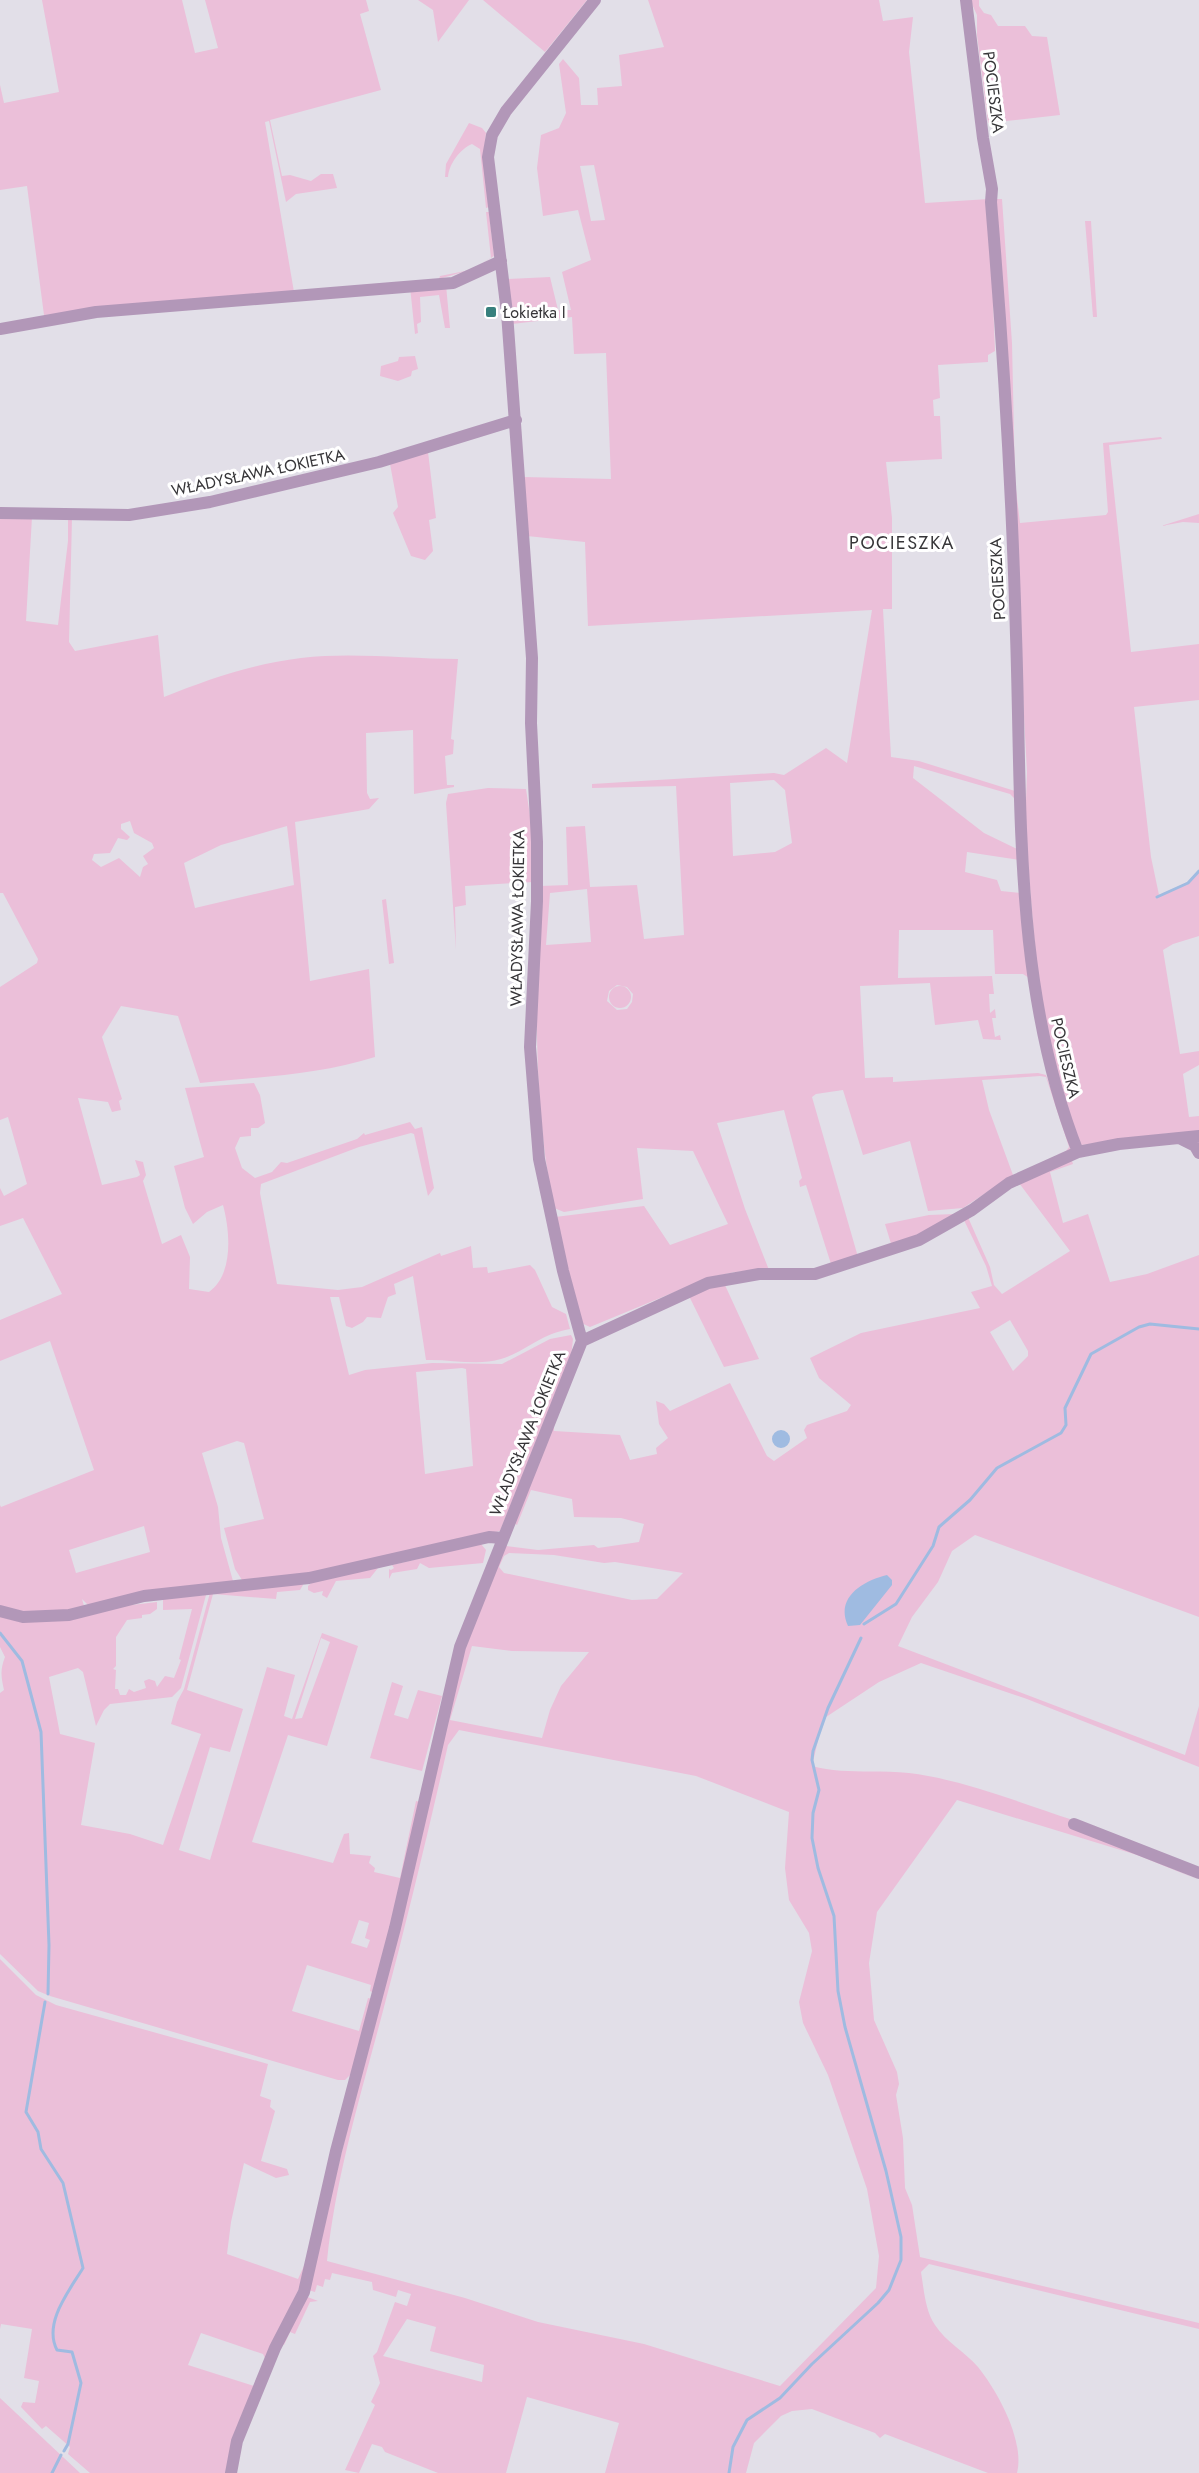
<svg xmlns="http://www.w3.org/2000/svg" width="1199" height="2473" viewBox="0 0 1199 2473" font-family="Jost,sans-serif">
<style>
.green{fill:#ebbfd9;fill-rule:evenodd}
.water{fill:#9fbbe1}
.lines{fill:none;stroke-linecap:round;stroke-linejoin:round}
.stream{stroke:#9fbbe1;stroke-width:3}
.street{stroke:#b297b8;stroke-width:12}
.poi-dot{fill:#37807d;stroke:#fff;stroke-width:2}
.labels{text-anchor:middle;stroke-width:6;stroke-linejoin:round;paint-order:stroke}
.street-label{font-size:16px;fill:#363538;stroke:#fff}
.poi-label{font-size:16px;fill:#363538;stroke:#fff;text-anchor:start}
.neighbourhood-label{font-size:18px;letter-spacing:1.5px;fill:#363538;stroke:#fff}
</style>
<rect width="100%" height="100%" fill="#e2dfe8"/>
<path class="green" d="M42,0H182L195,53L218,48L205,0H366L369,11L360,14L381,90L270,120L282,176L290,175L311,181L321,174H333L337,188L296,194L286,202L269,121L265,122L294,292L44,315L27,186L0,190V85L4,103L59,92Z
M418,0H469L438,42L433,10Z
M483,0H587L545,52Z
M648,0H879L883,21L913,17L909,52L925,203L989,199L995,351L988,355V362L938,365L940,398L933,400L934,416H940L942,459L886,462L892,518V609H883L891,757L919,761L1015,791V799L1010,794L914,766L913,778L984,833L1017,849L1019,860L967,852L965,872L997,880L1001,891L1021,893L1029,978L1023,974H995L993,930H899L898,978L992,976L994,994H989L990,1013L995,1009L996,1018H992L995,1037L1000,1035L1001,1040L983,1039L978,1020L935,1025L930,983L860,986L865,1078L893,1077V1082L1038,1073L1046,1075L1071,1146L1070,1150L1055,1155L1066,1151L1069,1147L1046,1077L1040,1076L982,1080L989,1110L1013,1175L963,1208L928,1211L910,1141L863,1155L843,1090L816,1094L812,1097L858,1257L831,1264L806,1185L800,1187L799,1181L802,1178L784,1110L717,1123L745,1209L769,1270L735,1272L711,1277L590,1327L579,1322L555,1217L644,1206L670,1245L728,1224L693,1151L637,1148L643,1199L564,1212L554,1208C532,1101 536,994 540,886L568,885L566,827L585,826L590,887L637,885L644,939L684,935L676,786L592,788V784L774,773L784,775L826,748L847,763L872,610L588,626L585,542L527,536L523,477L611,479L606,353L574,354L572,317L512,324L507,279L550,277L558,310H571L562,272L591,260L578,210L543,216L537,168L541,135L559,128L566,113L559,64L563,59L579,78L581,105H598L597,88L622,86L619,55L664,47ZM594,165L605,220L591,221L580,166ZM774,780L785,790L792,843L775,852L733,856L730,783ZM587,889L591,942L546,945L550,893ZM617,985L627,987L633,994L632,1002L627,1009L617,1010L607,1001L609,991Z
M970,0H979V6L984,13L991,15L998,26H1025L1032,36L1047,37L1060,115L988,123L977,35V15Z
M469,123L482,128L486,133L484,151L489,207L486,208L480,149L472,144C460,149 449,164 448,177H445L446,164Z
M996,199H1002L1012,343L1015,481L1020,523L1106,515L1108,512L1103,443L1161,437L1162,439L1109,445L1131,652L1199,644V700L1134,707L1151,857L1159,895L1188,882L1199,870V936L1173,944L1163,950L1180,1054L1199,1051V1065L1183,1074L1189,1117L1199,1116V1144L1184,1134L1170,1133L1082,1145L1078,1143L1040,1008L1025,828L1027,772Z
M486,212H489L494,256L470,270L439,279L440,276L470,270L491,258Z
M1085,221H1091L1097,317H1093Z
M446,285L450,328H445L439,295L420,297L421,322L417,324L418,333L415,334L410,287Z
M415,356L418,369L412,371L411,376L398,381L380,376L381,366L398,361L399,357Z
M428,452L436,518L429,520L433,551L425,560L411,556L393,513L398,507L390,464Z
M1199,514V523L1183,522L1161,526Z
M0,516L32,517L26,621L58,625L68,541V518H72L69,642L75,651L158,635L164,697C209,679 252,664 301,658C353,652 406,659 458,659L451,739L454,740L453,754L445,756L447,785H454V787L414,794L413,730L366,733L367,793L370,799L379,798L369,809L295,822L310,981L369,969L375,1057C318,1075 259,1077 200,1083L178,1016L121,1006L102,1037L122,1099L119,1101L121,1110L112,1112L108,1102L78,1098L102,1185L137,1177L140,1175L135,1160L143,1162L146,1175L143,1181L162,1244L181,1235L190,1257L189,1289L209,1292C234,1274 230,1231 223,1205L207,1212L193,1224L185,1208L174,1166L204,1157L185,1088L254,1083L260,1095L265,1123L258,1128H251V1136L240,1137L235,1148L242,1168L255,1178L272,1172L281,1162L287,1163L357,1139L364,1133L365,1135L410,1122L415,1129L422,1127L434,1188L428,1196L414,1134L411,1133L359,1147L261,1184L260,1193L277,1284L338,1290L362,1287L440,1253L441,1256L471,1246L473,1268L487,1267L488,1273L530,1265L535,1270L552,1307L566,1314L570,1329C540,1334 525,1352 501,1359C478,1366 450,1359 426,1360L413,1276L394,1284L396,1294L388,1297L381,1318L367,1317L363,1322L352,1328L346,1326L339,1297H330L349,1375L365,1370L432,1363L502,1364L550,1339L571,1335L573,1339L571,1357L500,1531L332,1571L242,1580L235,1569L224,1528L264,1519L244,1443L237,1441L202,1453L218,1507L221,1538L233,1581L90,1607L82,1599L84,1606L45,1615L0,1608V1505L1,1507L94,1470L50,1341L0,1361V1320L62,1294L23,1218L0,1226V1188L4,1196L27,1184L8,1117L0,1120V987L37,963L38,959L3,893H0ZM130,821L134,833L152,843L154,848L143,856L148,864L143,867L140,877L119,858L101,867L92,860L94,854L110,853L118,838L127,840L130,837L121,829V824ZM287,826L294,885L195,908L184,863L221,845ZM462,1368L466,1369L473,1466L425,1474L416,1372ZM144,1526L150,1552L76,1573L69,1550Z
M488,788L526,789L533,836V882L465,886L466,905L455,907L456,950L446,803L448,794Z
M386,899L394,963L389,964L382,900Z
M609 997a11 11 0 1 1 22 0a11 11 0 1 1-22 0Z
M1071,1158L1073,1164L1050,1172L1063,1223L1088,1214L1110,1282L1147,1274L1199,1255V1617L975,1535L952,1551L938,1582L912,1617L898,1646L1185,1755L1199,1706V1767L1027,1699L921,1663L879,1682L823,1719L812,1766C843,1775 877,1769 909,1773C965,1780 1020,1803 1073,1820V1826L1199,1880L1137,1855L957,1800L877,1912L869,1963L874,2020L897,2072L899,2084L896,2095L903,2138L905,2188L912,2205L920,2257L1199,2323V2329L929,2264L921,2272C924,2290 925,2310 935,2325C946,2342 965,2352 978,2367C998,2392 1025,2441 1017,2473H988L885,2434L880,2438L875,2433L812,2409L792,2411L781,2416L754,2443L746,2473H605L619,2423L527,2397L506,2473H438L385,2452L382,2447L372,2444L359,2473L345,2470L375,2405L371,2402L380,2383L373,2356L377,2352L395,2302L407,2306L411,2294L398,2290L396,2297L373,2290L372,2282L332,2273L330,2280L325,2279L323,2287L317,2285L315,2292L308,2290L466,1644L506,1546L538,1550L594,1545L598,1548L639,1542L644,1524L621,1518L574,1517L572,1499L531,1490L517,1525L513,1522L549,1430L554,1427V1431L620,1435L630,1460L657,1454L656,1448L668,1438L659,1424L656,1401L664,1404L670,1411L730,1383L767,1456L774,1461L807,1438L804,1430L807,1425L847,1411L851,1405L819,1378L810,1358L861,1333L980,1308L971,1292L992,1286L986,1266L963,1218L967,1215L990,1267L994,1285L1002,1294L1070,1251L1019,1183ZM1010,1320L1028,1351V1356L1013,1371L990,1332ZM509,1553L554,1555L604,1563L615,1562L683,1573L657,1599L632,1600L504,1573L499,1567L504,1556ZM472,1646L512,1651L589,1652L561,1686L550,1710L542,1738L450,1720ZM459,1730L696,1776L789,1812L785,1868L789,1900L809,1933L812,1951L799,2002L803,2023L828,2075L867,2189L879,2256L876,2288L780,2386L644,2344L538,2322L465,2298L327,2261C336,2174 362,2091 384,2007C407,1920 428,1833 448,1745ZM407,2319L436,2327L430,2351L484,2365L482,2382L383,2356Z
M955,1214L951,1218L892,1247L885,1224L929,1215Z
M724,1283L759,1359L724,1367L689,1296Z
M481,1544L486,1550L483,1563L429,1568L420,1563L417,1569L392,1573L389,1579V1569L391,1570L394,1568L392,1565Z
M378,1568L370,1578L336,1581L327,1598L322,1595L323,1591L314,1593L308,1590V1586L314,1580Z
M299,1580L303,1585L300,1590L277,1592L276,1599L213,1594L187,1690L243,1709L230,1752L210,1747L179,1850L210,1860L267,1667L295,1675L284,1716L292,1719L322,1633L358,1646L327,1746L288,1735L252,1842L333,1863L344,1834L349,1833L350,1854L371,1856L369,1863L375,1868L374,1872L400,1878L416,1801L420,1802L374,1993L370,1991L371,1985L307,1965L292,2011L359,2031L368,1998L373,1999L351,2074L345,2080H338L50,1996L38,1991L0,1954V1693L4,1690C1,1676 0,1670 5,1657L0,1647V1613L13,1619L157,1602V1609L150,1614L142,1615V1618L127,1620L116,1637V1666L113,1669L116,1670L115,1689H118L120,1695H126L129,1689L134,1692L146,1688L144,1681L149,1679L155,1681L157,1687L165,1676L174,1678L181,1660L179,1659L192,1609L163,1610V1599L206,1595L181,1688L172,1697L110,1704L104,1710L96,1726L83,1672L78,1668L49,1677L60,1734L95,1743L81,1825L130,1834L163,1845L201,1734L171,1724L177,1702L184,1689L211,1589ZM321,1638L330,1642L302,1718L295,1719ZM359,1920L369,1923L365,1938L370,1940L367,1948L351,1943Z
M392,1682L403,1686L394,1715L408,1719L418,1690L442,1696L422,1771L370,1758Z
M0,1959L36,1995L56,2005L268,2064L260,2096L271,2100L270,2107L275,2111L261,2161L287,2169L289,2175L276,2178L244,2163L231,2222L227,2254L298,2279L304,2266L306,2274L260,2372L265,2358L263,2354L201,2333L188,2365L254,2386L228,2473H90L68,2454L70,2447L46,2426L42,2429L21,2407L23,2402L35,2403L39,2381L24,2378L32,2329L1,2324L0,2329Z
M305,2296L318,2301L310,2302L295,2334L290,2332L284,2345L281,2342Z
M0,2398L80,2473H0Z"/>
<path class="water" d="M772 1439a9 9 0 1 1 18 0a9 9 0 1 1-18 0Z
M887,1575L892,1580V1585L860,1625L848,1626C835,1598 862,1581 887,1575Z"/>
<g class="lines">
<path class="stream" d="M1157,897L1188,883L1199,871
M864,1624L896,1604L933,1546L939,1527L970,1500L997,1468L1061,1433L1066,1425L1065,1408L1091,1354L1139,1327L1150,1324L1199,1329
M0,1633L22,1661L41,1732L49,1945L48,1994
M45,2002L26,2112L38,2132L41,2149L63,2183L83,2268C69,2291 43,2323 57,2350L72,2352L81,2383L68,2444L64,2451
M52,2473L61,2455
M729,2473L733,2447L747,2420L780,2398L812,2364L878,2303L889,2290L901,2260V2237L886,2171L845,2027L838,1991L834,1916L818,1868L812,1838L813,1813L819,1790L812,1760L813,1751L828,1708L861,1638"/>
<path class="street" d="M966,0L983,138L992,189L991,202C1003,346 1012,490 1016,635C1022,808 1013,988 1078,1152
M0,329L96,312L453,283L501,261
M0,513L129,515L210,502L379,462L516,420
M1181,1139L1195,1146L1199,1153
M582,1341L708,1283L759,1274H815L919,1240L972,1210L1009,1183L1078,1152L1119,1144L1199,1136
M0,1611L23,1617L69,1615L144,1596L309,1578L489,1537L502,1538
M1074,1824L1199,1873
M231,2473L237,2441L275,2348L304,2292L336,2151L395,1928L460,1647L582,1341L563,1271L539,1159L530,1047L537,901V842L531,723L532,658L507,313L488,157L492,135L506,111L595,0"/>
</g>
<rect class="poi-dot" x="485" y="306" width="12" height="12" rx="3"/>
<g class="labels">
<g class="street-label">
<text transform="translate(994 92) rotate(83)" y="6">POCIESZKA</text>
<text transform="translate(258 472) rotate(-12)" y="6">WŁADYSŁAWA ŁOKIETKA</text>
<text transform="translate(997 579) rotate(-93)" y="6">POCIESZKA</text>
<text transform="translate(517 918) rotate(-89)" y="6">WŁADYSŁAWA ŁOKIETKA</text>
<text transform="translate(1066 1058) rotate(77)" y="6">POCIESZKA</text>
<text transform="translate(527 1433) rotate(-68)" y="6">WŁADYSŁAWA ŁOKIETKA</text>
</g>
<g class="poi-label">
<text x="503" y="318">Łokietka I</text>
</g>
<g class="neighbourhood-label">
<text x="902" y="549">POCIESZKA</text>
</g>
</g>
</svg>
